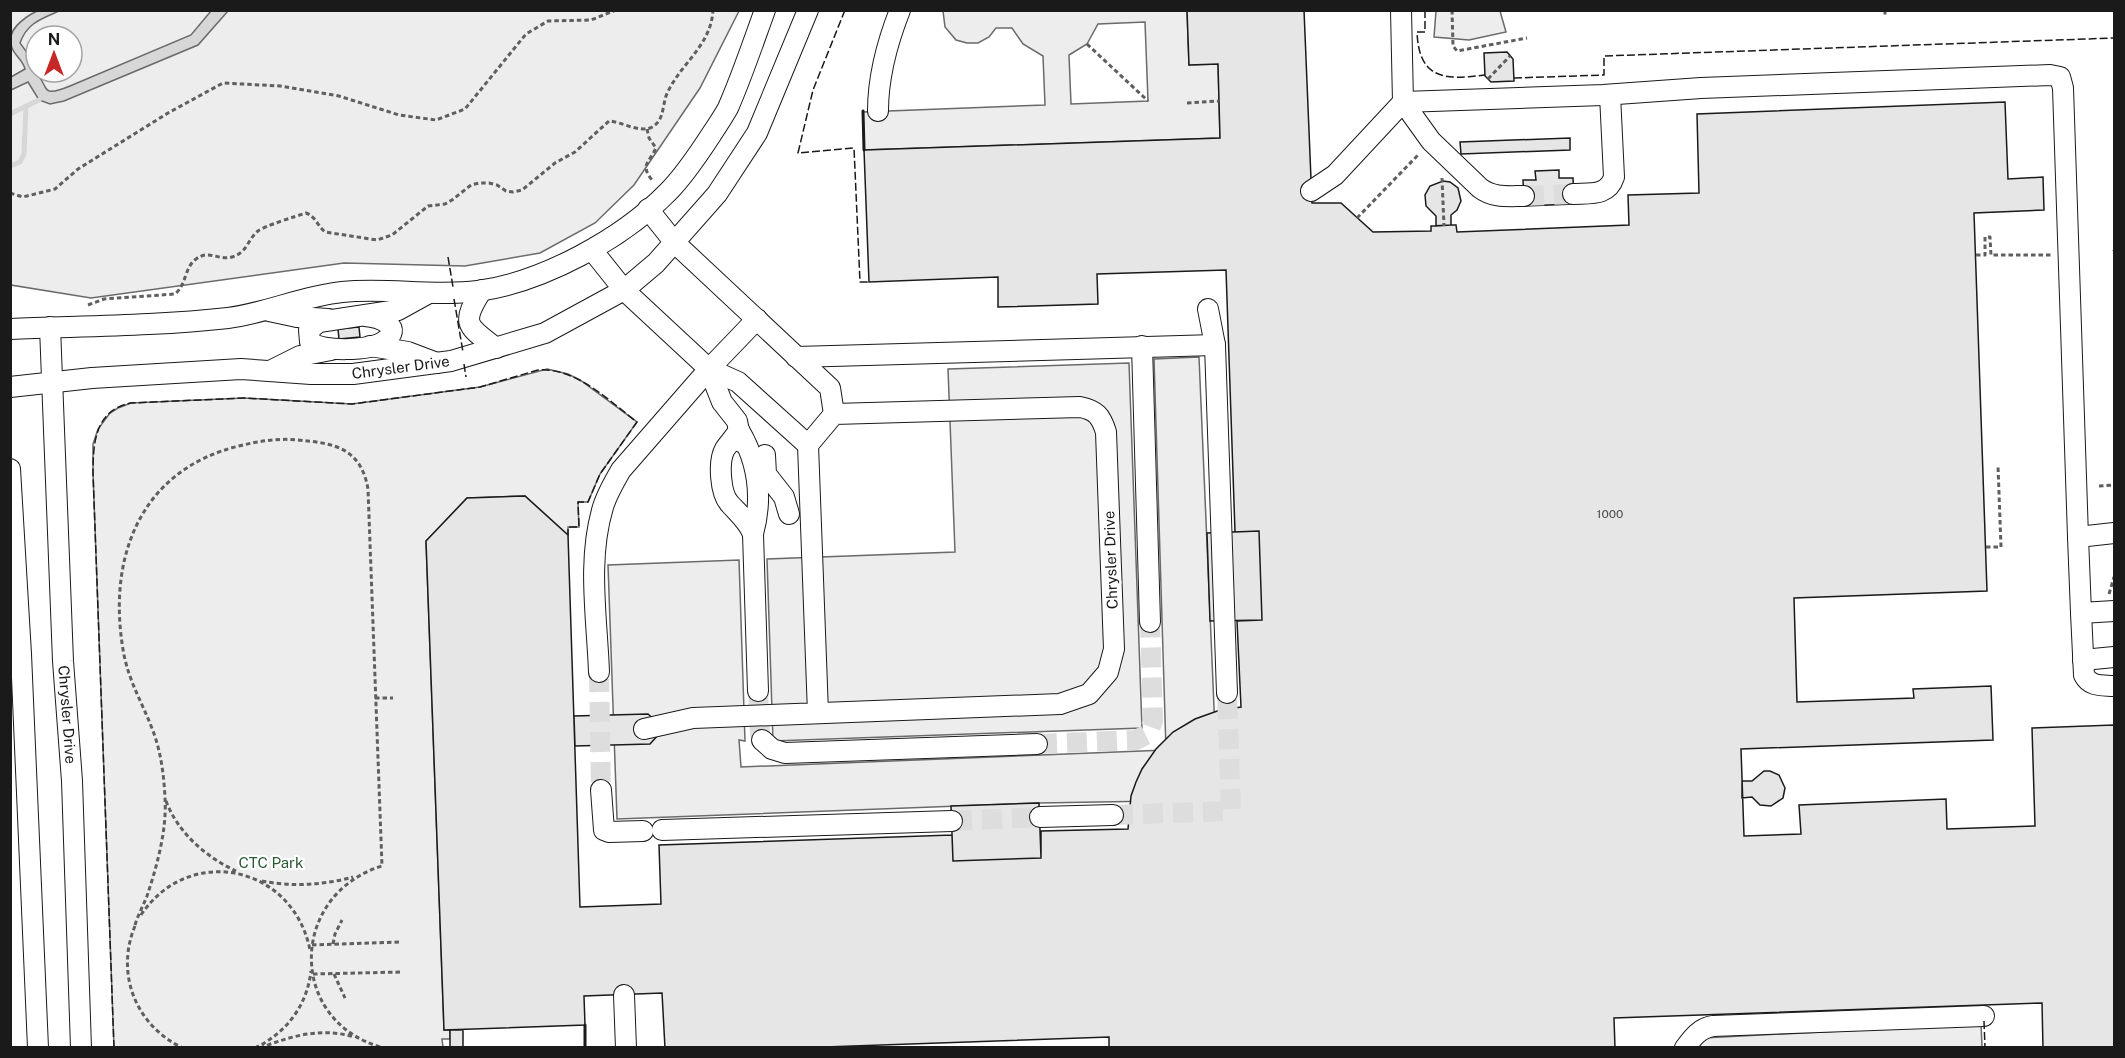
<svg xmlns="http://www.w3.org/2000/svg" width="2125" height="1058" viewBox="0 0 2125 1058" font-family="'Public Sans',sans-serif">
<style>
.built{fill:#ededed;stroke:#6a6a6a;stroke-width:1.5;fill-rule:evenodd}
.water{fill:#d7d7d7;stroke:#6a6a6a;stroke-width:1.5}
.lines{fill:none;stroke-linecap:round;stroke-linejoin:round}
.stream{stroke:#d7d7d7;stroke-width:5}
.building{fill:#e6e6e6;stroke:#1a1a1a;stroke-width:1.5}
.minor-tunnel{stroke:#ddd;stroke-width:20;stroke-dasharray:20 10;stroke-linecap:butt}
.minor-casing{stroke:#1a1a1a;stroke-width:22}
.path{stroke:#5f5f5f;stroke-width:3;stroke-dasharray:4.5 3;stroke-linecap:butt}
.minor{stroke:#fff;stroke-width:20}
.fence{stroke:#1a1a1a;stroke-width:1.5;stroke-dasharray:8 3;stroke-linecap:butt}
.wall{stroke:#1a1a1a;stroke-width:3}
.labels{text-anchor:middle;stroke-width:4.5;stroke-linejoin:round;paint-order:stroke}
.number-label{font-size:12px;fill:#4d4d4d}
.street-label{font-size:15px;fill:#1a1a1a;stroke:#fff}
.park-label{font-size:15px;fill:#2b5a34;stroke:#fff}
</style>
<rect width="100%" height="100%" fill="#fff"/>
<path class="built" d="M11,11H739L700,88L634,185L595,223L540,253L465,266L344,263L91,298L11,285ZM36,36H72V72H36Z
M943,11H1187L1189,65L1218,64L1220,138L864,150L863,112L1045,105L1043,56L1023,44L1012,28H996L989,37L978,43H967L956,40L945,27ZM1145,22L1148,101L1071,104L1069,55L1087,44L1098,24Z
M1436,11H1500L1506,32L1469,40L1434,37Z
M1199,357L1218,800L1039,803L617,819L608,565L739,560L745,741L739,740L741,767L1166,750L1154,359Z
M1129,363L1142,728L773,741L767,559L955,552L948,369Z
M547,369L568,374L580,380L637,422L600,474L588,502H578L579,527H568V535L525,496L467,498L426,541L444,1030H450V1039H442L443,1047L114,1048L93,473V444L98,429L110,413L118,408L131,403L244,398L352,404L480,387Z
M1981,1024L1982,1047L1698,1048L1703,1038Z"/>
<path class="water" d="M37,11H59C41,19 27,23 20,43L33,61L34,71C51,86 38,99 70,86L191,35L211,11H228L198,45L64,101L50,104L39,100L28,82L11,90V77L25,69C23,60 15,56 12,48C4,31 25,17 37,11Z"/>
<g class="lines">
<path class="stream" d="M10,114L39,100
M10,166L20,162L24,154L26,106"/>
</g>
<path class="building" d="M1187,10H1304L1312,203H1341L1373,232L1431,231V226L1451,225H1456L1457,232L1629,225L1628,195L1699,193L1697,114L2005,102L2008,179L2043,177L2044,210L1974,213L1987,591L1794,598L1797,702L1914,698L1913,689L1991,686L1993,740L1741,749L1744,836L1801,834L1799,805L1946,799L1947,829L2035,826L2032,728L2114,725V1048H2043L2042,1003L1614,1018L1615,1048H1109V1037L795,1048H665L662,993L584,996L585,1025L444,1030L426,541L467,498L525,496L568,535L580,907L661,904L659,845L952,835L953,861L1041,858V831L1128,829L1131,796L1136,782L1142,769L1156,749L1173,732L1195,719L1220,710L1241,707L1237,621L1262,620L1259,531L1235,532L1226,270L1097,274L1098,304L998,307V277L869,282L864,150L1220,138L1218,64L1189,65Z
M1507,52L1513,59L1514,81L1491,82L1485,76L1484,53Z
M1570,138V150L1461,154L1460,142Z
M1559,170V178H1573L1574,204L1524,206L1523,180H1536L1535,171Z
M1443,181L1450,182L1458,188L1461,201L1457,210L1451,215V225L1436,226V216L1426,206L1425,195L1430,186Z
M359,327L360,337L339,339L338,329Z
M1259,531L1262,620L1210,621L1207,533Z
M648,714L657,722L659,734L650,744L575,746L574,716Z
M1764,771H1770L1779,775L1785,788L1783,798L1771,806L1760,805L1752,797L1742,798V781H1752Z
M1039,803L1041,858L953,861L951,806Z
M450,1030H463V1048H450Z"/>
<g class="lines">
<path class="minor-tunnel" d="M1524,196L1573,194
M599,672L601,790
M758,691L760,734L762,740
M1037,744L1136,740L1148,734L1153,721L1150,622
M1113,815L1231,811L1227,693
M952,821L1040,817"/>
<g class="minor-casing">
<g id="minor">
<path d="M1403,102L1603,95L1701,88L2050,75L2060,77L2063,88L2078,537"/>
<path d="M1403,102L1431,141L1480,188C1493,198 1508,196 1524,196"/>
<path d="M878,111C878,76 887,43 900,10"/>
<path d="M1311,191L1335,175L1403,102L1401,10"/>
<path d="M1573,194C1591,193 1608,196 1614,177L1610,95"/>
<path d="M648,209L675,243L830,388L834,414"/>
<path d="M592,250L624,290L709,369L738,382L808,445"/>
<path d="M482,290C460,324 467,326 496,348"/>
<path d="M1208,309L1215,345L1227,693"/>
<path d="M269,311L297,317L328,319"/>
<path d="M365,316C379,317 406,327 383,342C369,351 322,352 310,342L309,330L319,322L398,310L427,294"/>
<path id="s1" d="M50,327L63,661L72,781L81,1048"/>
<path d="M10,329C83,326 156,326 228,318C267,313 303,296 342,292C387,287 432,297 478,291C543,282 622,239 668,192C684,176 698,155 711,135C717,126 723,117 728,108C742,76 753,43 765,10"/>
<path d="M370,346L408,352L437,363"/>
<path d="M1142,346L1150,622"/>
<path d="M796,357L1215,345"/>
<path d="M709,369L722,402L737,421L741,442"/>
<path d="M272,370L300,356L331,350"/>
<path id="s2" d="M10,387L92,378L241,369L311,374H353L451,361L545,333L624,290L656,263L717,194L757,133L808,10"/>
<path d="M739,430C758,462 763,497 753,534L758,691"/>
<path d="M739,430C735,437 729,443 725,449C718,461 720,494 730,504C739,514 748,521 753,534"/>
<path d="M765,455L766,474L784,497L789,514"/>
<path d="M10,469L21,654L38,1048"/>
<path d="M2114,533L2078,537L2081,613L2114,611"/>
<path d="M2081,613L2084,675C2090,687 2102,685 2114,686"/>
<path d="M2083,660L2114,657"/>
<path d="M599,672C597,618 587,560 603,507C607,494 614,482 621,470L709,369L757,319"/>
<path d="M644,729L693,718L1060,704L1089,694L1108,672L1114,649L1106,432C1101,416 1096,410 1080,407L834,414L808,445L818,713"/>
<path d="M762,740L772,749L785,753L1037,744"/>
<path d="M601,790L604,830L609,832L643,831"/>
<path d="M1040,817L1113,815"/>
<path d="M662,830L952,821"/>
<path d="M624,995L626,1048"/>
<path d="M1685,1048C1693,1037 1700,1028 1713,1026L1984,1016"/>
</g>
</g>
<path class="path" d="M1452,10L1453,46L1457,51L1527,38
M1885,10V17
M1087,44L1148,101
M1488,79L1510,56
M1187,103L1219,101
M647,129L649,138L656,148C649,163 640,165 652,180
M1442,178L1444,226
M10,193L23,197L55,189L78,169L168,113L223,83L280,86L339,96L399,115L436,120L465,109L526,34L548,21L591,20L616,10
M1357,218L1419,154
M2114,250V251
M1976,255H1985V237H1990L1991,255H2052
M88,305L104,299L175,294C187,284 184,268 196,259C209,249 219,261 232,257C248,252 247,240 258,231C264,226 297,216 306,213C316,217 317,225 325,232L377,240L392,235L428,206L445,204L452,200L471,185L479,183H489L497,185L506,191L513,192L522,190L555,163L575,152L609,121C622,122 637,132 650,128C664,122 662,108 666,96C679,64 711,47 713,10
M2099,486L2114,485
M1986,547H2001L1998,466
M2109,594L2114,577
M375,698H393
M166,801C178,833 206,857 236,871
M262,881C290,887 325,885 353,877
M141,915C189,843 293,865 310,950
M135,925C138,915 143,906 147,896C157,866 167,830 165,798C164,776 161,752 153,731C143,704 130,684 124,655C106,560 139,470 239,446C259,441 278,438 298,440C334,443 361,448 368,489L382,866C288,895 287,1023 384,1048
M135,926C115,974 136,1026 183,1048
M333,944L335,934L342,920
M312,945L401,942
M313,974L401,972
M334,974L345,998
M255,1048C286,1033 307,1006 311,971
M260,1048C291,1036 321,1027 354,1037"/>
<use href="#minor" class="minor"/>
<path class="fence" d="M845,10L813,90L798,153L854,148L860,282H869
M1425,10V32H1417C1419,80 1445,80 1485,75
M1514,78L1604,75V56L2114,38
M448,257L453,287
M454,299L463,352
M464,364L466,377
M1984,1021L1985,1048
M114,1048L93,473C93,443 95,410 131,403L244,398L352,404L480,387L538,370C576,367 609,401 637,422L600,474L588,502H578L579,527H568V535"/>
<path class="wall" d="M863,111L864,150
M585,1025V1048"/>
</g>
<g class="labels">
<g class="number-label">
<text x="1610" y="518">1000</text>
</g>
<g class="street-label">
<text dy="5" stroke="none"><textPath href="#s2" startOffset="392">Chrysler Drive</textPath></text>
<text transform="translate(1111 560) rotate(-92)" y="5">Chrysler Drive</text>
<text dy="5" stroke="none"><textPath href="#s1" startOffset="388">Chrysler Drive</textPath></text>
</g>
<g class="park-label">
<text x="271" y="868">CTC Park</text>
</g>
</g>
<rect width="2125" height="1058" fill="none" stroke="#1a1a1a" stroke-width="24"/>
<g transform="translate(54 54)"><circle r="28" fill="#ffffff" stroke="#a3a3a3" stroke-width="1.5"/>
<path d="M0-4.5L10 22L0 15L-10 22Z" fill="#c62828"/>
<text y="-9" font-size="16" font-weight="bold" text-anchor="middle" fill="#1a1a1a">N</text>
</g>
</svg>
